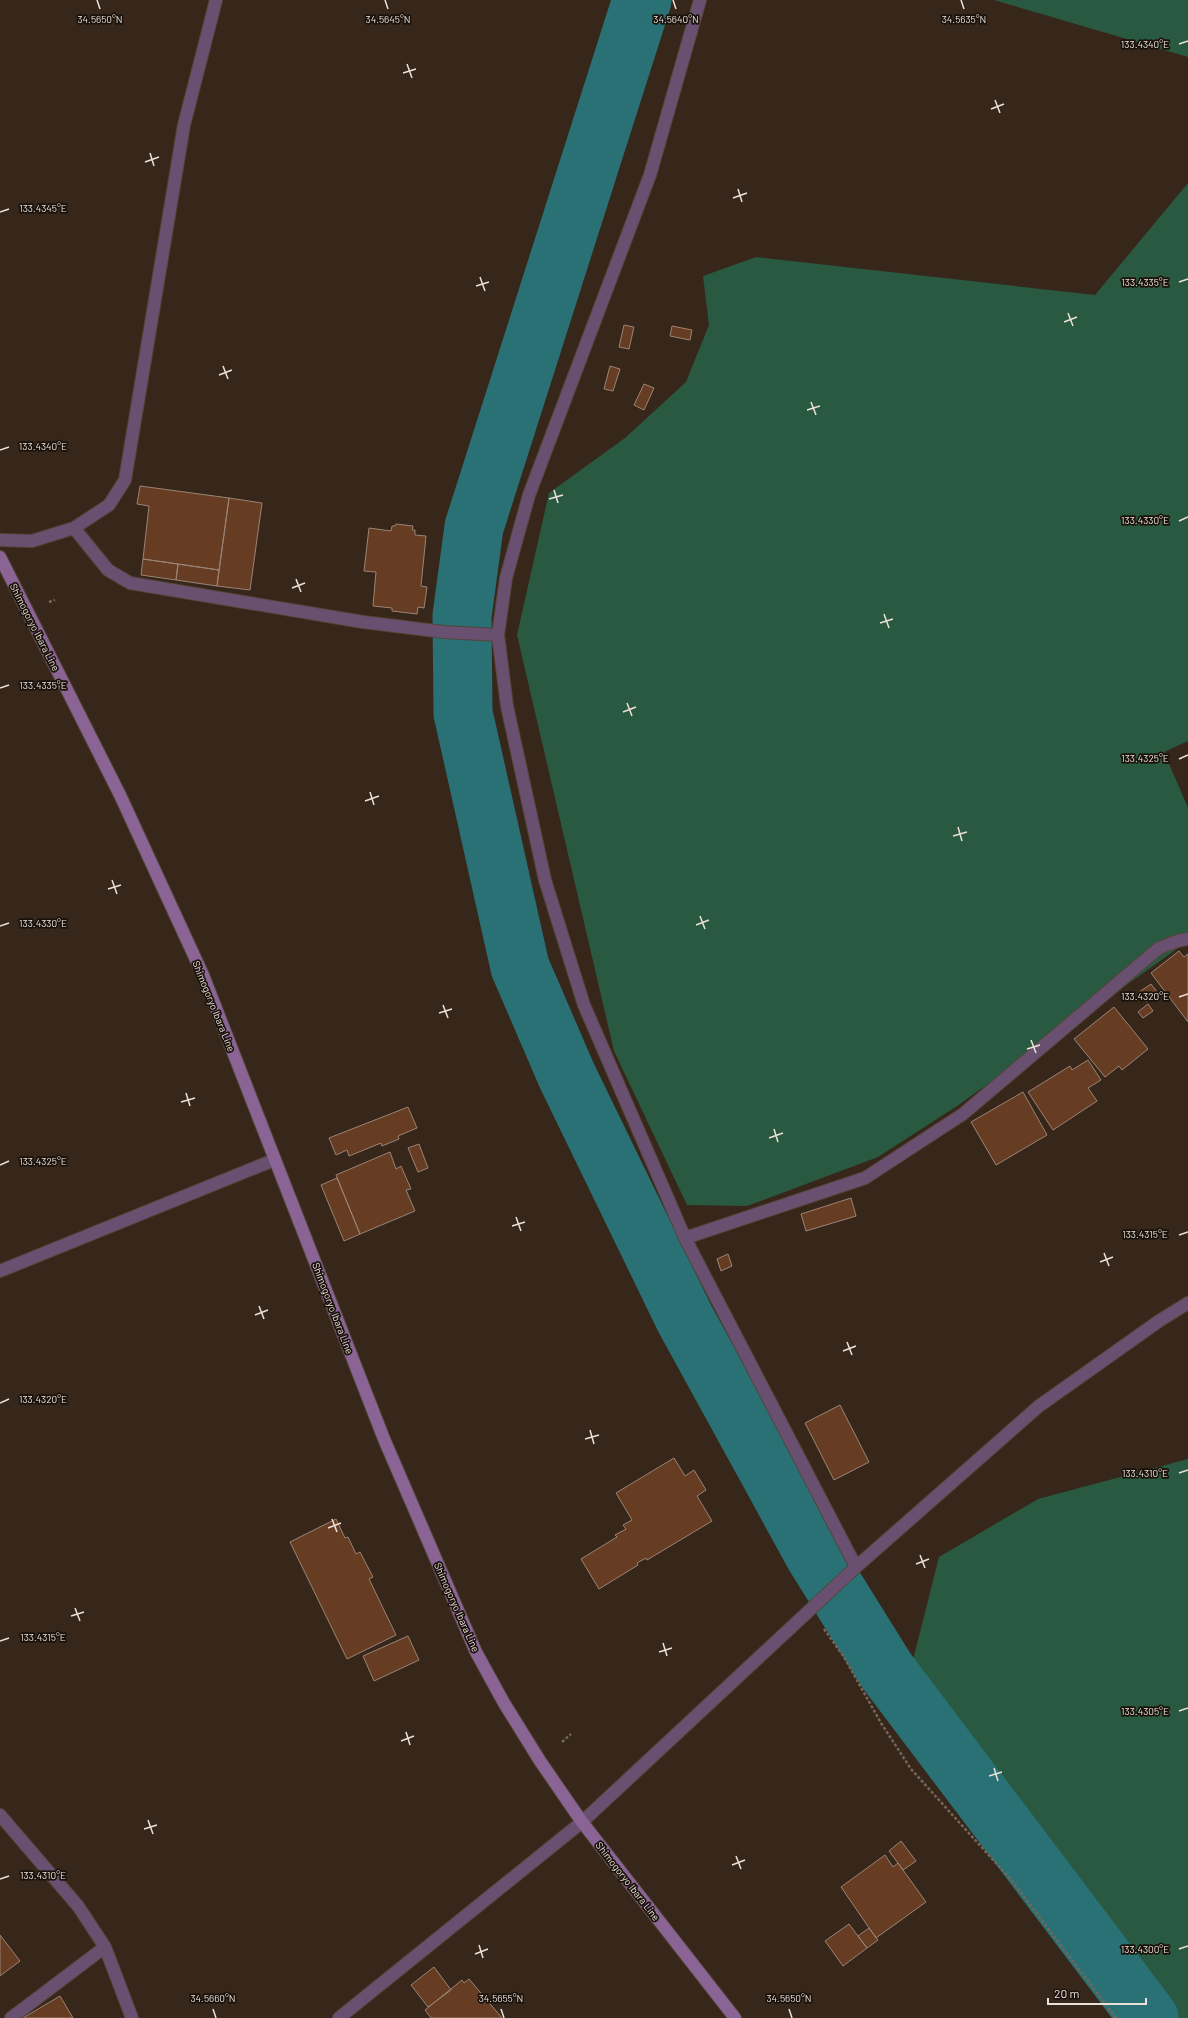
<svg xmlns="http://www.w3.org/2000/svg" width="1188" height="2018" viewBox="0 0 1188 2018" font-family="Barlow,sans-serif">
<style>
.green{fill:#2a5942}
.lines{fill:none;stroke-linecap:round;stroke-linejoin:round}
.river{stroke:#297175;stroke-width:59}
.building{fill:#663d22;stroke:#9a8477}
.minor-casing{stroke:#544538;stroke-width:14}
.tertiary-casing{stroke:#544538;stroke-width:14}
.secondary-casing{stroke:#544538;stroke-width:14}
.path{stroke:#74665a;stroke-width:2.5;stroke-dasharray:3 2;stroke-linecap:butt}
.minor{stroke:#695070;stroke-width:12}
.tertiary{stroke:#695070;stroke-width:12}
.secondary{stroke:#8b6496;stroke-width:12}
.ticks{fill:none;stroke:#ece0d8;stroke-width:1.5}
.labels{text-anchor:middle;stroke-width:3.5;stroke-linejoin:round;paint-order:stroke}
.street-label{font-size:10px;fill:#ece0d8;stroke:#19120c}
.ticks-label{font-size:10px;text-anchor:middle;fill:#ece0d8;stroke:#19120c;stroke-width:3.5;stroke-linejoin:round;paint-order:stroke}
</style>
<rect width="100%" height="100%" fill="#37271a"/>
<path class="green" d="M994,0H1188V57Z
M1188,183V741L1164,752L1188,808V941L957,1106L878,1157L747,1206L687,1205L614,1051L517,635L549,493L625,438L686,382L709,325L703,276L756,257L1095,295Z
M1188,1459V2018H1158L919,1702L913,1660L939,1557L1038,1499Z"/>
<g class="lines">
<path class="river" d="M642,0L474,527L462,616L463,713L520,967L567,1076L685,1319L815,1556L886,1670L1149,2018"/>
</g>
<path class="building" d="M624,325L634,327L629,349L619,347Z
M672,326L692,330L690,340L670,336Z
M610,366L620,369L613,391L604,389Z
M644,384L654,388L644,410L634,405Z
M140,486L229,498L219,570L143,559L149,506L137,504Z
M229,498L262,503L250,590L217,586Z
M396,524L413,526L412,530H415V535L426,536L421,586L427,587L424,608L418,607L417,614L392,611V608L373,606L376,572L364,571L369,528L391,531L392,526H395Z
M143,559L178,564L176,580L141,575Z
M178,564L219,570L217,586L176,580Z
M1179,951L1184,957L1188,954V1022L1151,973Z
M1151,984L1158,993L1146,1002L1139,992Z
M1148,1004L1153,1011L1143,1018L1138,1012Z
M1114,1007L1148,1049L1122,1070L1119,1066L1105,1077L1074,1039Z
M1088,1060L1101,1080L1088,1088L1097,1101L1053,1130L1028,1092L1070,1066L1072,1070Z
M1023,1092L1047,1135L996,1165L971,1122Z
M408,1107L417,1128L398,1136L399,1139L382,1146L381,1143L349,1156L347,1150L336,1155L329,1138Z
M419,1144L428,1168L418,1172L408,1148Z
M390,1152L396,1169L401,1166L411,1189L406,1190L415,1211L360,1234L336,1175Z
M337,1178L360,1234L344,1241L321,1185Z
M851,1198L856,1216L806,1231L801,1214Z
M728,1254L732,1266L721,1271L717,1259Z
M840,1405L869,1462L834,1480L805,1423Z
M674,1458L685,1476L694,1470L706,1490L697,1496L712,1521L647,1560L646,1558L637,1563L638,1565L599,1589L581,1559L617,1537L615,1535L626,1529L623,1525L632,1520L616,1493Z
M336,1519L345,1538L348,1537L356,1554L360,1552L373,1577L369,1579L396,1635L347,1659L290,1542Z
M408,1636L419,1660L374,1681L363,1656Z
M901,1841L916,1861L903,1870L889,1851Z
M885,1855L893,1867L898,1863L926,1902L876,1938L841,1887Z
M849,1924L867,1948L843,1966L825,1941Z
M869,1928L878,1940L867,1948L858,1936Z
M0,1935L20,1961L0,1976Z
M434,1967L451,1990L428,2007L411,1985Z
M469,1979L502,2018H431L425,2010L462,1980L464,1983Z
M60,1996L73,2018H23Z"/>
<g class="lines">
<g class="minor-casing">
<path id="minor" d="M700,0L650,175L529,495L506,578L498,635L507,706L545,880L584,1005L685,1238L856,1567
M74,528L108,570L130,583L363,622L444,632L498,635
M0,540L32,541L74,528L109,505L125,480L184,125L216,0
M685,1238L865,1178L963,1114L1159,948L1177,941L1188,939
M0,1271L274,1160
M0,1815L78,1906L105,1947L132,2018
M11,2018L105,1947
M339,2018L582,1822"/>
</g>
<g class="tertiary-casing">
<path id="tertiary" d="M582,1822L856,1567L1039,1406L1159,1321L1188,1303"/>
</g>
<g class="secondary-casing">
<path id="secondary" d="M0,557L120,795L203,975L384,1439L476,1652L504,1703L540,1761L582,1822L735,2018"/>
</g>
<path class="path" d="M49,602L55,600
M824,1629L844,1657L881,1723L911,1769L1013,1882L1116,2018
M562,1742L571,1734"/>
<use href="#minor" class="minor"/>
<use href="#tertiary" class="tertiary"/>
<use href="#secondary" class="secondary"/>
</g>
<path class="ticks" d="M97,0L100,9M385,0L388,9M673,0L676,9M961,0L964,9M1179,44L1188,41M407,64L412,78M403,73L416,69M995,100L1000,113M991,109L1004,104M150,153L154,166M145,162L159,157M738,189L742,202M733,198L747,193M0,212L9,209M480,277L485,291M1179,282L1188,279M476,286L489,282M1068,313L1073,326M1064,322L1077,317M223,366L228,379M219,375L232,370M811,402L816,415M807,410L820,406M0,450L9,447M554,490L558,503M549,499L563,495M1179,521L1188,517M296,579L301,592M292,588L305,583M884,614L889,628M880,623L893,619M0,688L9,685M627,703L632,716M623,712L636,707M1179,759L1188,755M370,792L374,805M365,801L379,796M958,827L962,841M953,836L967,832M112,880L117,894M108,889L121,885M700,916L705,929M696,925L709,920M0,926L9,923M1179,997L1188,994M443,1005L448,1018M439,1013L452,1009M1031,1040L1036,1053M1027,1049L1040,1045M186,1093L190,1106M181,1102L195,1098M774,1129L778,1142M769,1138L783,1133M0,1165L9,1161M516,1217L521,1231M512,1226L525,1222M1179,1235L1188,1232M1104,1253L1109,1266M1100,1262L1113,1257M259,1306L264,1319M255,1315L268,1310M847,1342L852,1355M843,1351L856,1346M0,1403L9,1399M590,1430L594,1444M585,1439L599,1435M1179,1473L1188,1470M332,1519L337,1532M328,1528L341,1523M920,1555L925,1568M916,1564L929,1559M75,1608L80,1621M71,1616L84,1612M0,1641L9,1638M663,1643L667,1656M659,1652L672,1648M1179,1711L1188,1708M406,1732L410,1745M401,1741L414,1736M994,1768L998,1781M989,1776L1002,1772M148,1820L153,1834M144,1829L157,1825M736,1856L741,1869M732,1865L745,1860M0,1879L9,1876M479,1945L483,1958M1179,1949L1188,1946M475,1954L488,1949M213,2009L216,2018M501,2009L504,2018M789,2009L792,2018"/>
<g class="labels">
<g class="street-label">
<text transform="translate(35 627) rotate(63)" y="4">Shimogoryo Ibara Line</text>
<text transform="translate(214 1006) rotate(68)" y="4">Shimogoryo Ibara Line</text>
<text transform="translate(333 1308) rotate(69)" y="4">Shimogoryo Ibara Line</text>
<text transform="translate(457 1607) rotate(66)" y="4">Shimogoryo Ibara Line</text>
<text transform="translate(628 1881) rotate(52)" y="4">Shimogoryo Ibara Line</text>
</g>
</g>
<g class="ticks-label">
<text x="676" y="23">34.5640°N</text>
<text x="100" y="23">34.5650°N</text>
<text x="388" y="23">34.5645°N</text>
<text x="964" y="23">34.5635°N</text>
<text x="1145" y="48">133.4340°E</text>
<text x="43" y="212">133.4345°E</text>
<text x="1145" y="286">133.4335°E</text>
<text x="43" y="450">133.4340°E</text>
<text x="1145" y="524">133.4330°E</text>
<text x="43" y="689">133.4335°E</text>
<text x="1145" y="762">133.4325°E</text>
<text x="43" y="927">133.4330°E</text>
<text x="1145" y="1000">133.4320°E</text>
<text x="43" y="1165">133.4325°E</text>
<text x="1145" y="1238">133.4315°E</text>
<text x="43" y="1403">133.4320°E</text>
<text x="1145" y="1477">133.4310°E</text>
<text x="43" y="1641">133.4315°E</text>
<text x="1145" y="1715">133.4305°E</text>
<text x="43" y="1879">133.4310°E</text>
<text x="1145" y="1953">133.4300°E</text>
<text x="213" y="2002">34.5660°N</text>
<text x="501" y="2002">34.5655°N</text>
<text x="789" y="2002">34.5650°N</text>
</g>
<path d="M1048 1998v6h98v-6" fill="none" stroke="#ece0d8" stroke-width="2"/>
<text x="1054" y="1998" font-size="12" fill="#ece0d8" stroke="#19120c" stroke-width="3" paint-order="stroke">20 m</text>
</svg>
